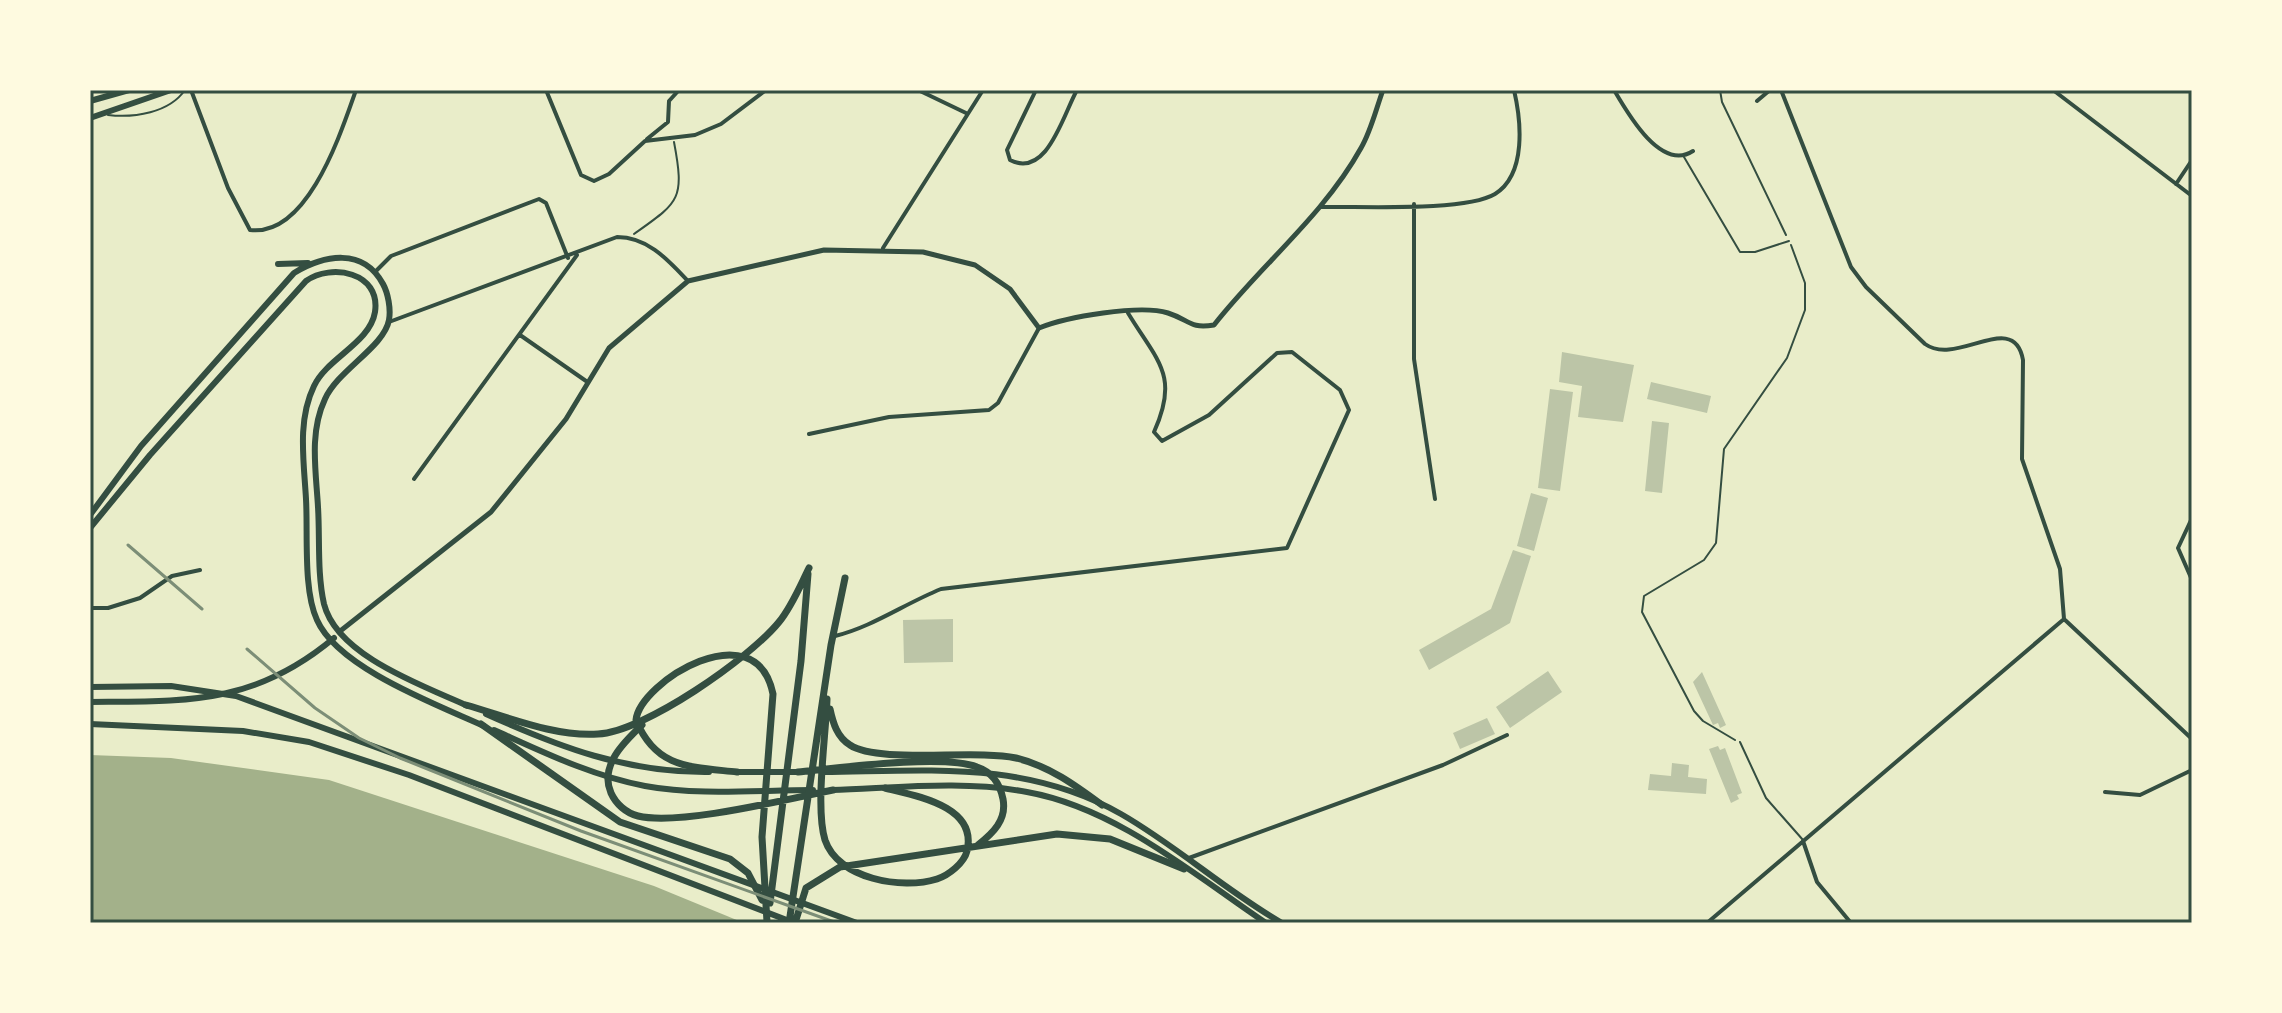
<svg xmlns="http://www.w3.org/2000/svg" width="2282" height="1013" viewBox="0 0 2282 1013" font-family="'PT Sans Narrow',sans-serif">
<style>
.water{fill:#a3b18a}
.building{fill:#bcc5a7}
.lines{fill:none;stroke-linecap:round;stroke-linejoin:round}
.path{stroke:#344e41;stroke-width:2}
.service{stroke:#344e41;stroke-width:2}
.minor{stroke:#344e41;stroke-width:4}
.tertiary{stroke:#344e41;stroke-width:5}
.secondary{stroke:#344e41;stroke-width:6}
.primary{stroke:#344e41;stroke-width:6}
.trunk{stroke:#344e41;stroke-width:7}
.rail{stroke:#7c8e77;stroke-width:3}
.neatline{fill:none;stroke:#344e41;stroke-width:3}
</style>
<rect width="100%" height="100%" fill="#e9edc9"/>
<path class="water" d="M90,755L171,758L329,780L654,886L744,923H90Z"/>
<path class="building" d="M1562,352L1634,365L1623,422L1578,417L1582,386L1559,382Z
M1651,382L1711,396L1707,413L1647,399Z
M1550,389L1573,392L1560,491L1538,488Z
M1652,421L1669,423L1662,493L1645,491Z
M1531,493L1548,498L1534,551L1517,546Z
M1513,550L1531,556L1510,623L1429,670L1419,650L1491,609Z
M953,619V662L904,663L903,620Z
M1548,671L1562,692L1510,728L1496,707Z
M1702,672L1726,725L1720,728L1718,723L1713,725L1693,682Z
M1487,718L1495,734L1460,749L1453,733Z
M1718,746L1720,750L1725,748L1742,793L1737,795L1739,799L1731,803L1709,749Z
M1672,763L1689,765L1688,777L1707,779L1706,794L1648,790L1650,774L1671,776Z"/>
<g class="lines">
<path class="path" d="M1720,90L1722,102L1786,235
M634,234C679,202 685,200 674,142
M1735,740L1703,721L1694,711L1642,612L1644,596L1704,560L1716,543L1724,449L1787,358L1805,310V283L1791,245"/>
<path class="service" d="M108,115C134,118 169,113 185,90
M1684,157L1740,252H1755L1789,241
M1740,742L1766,798L1803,840"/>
<path class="minor" d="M191,90L228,188L250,230C308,237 341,132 356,90
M546,90L581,175L594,181L609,174L645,141L695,135L721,124L766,90
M918,90L966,113
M1036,90L1007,150L1010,160C1047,179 1063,115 1077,90
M1614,90C1628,114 1661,172 1693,151
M1781,90L1851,267L1866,287L1925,344C1957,367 2014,309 2023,360L2022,459L2060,569L2064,619
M2053,90L2192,196
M1757,101L1770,90
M647,139L668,122L669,101L679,90
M2176,184L2192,160
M1414,204V359L1435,499
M1321,207C1359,206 1465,212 1495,194C1527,174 1521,120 1514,90
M883,248L983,90
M375,272L391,256L539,199L546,203L568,258
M389,322L617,237C648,237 668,260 688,281
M520,335L586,381
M809,434L889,417L989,410L998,403L1039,328
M414,479L577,255
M2192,518L2178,548L2192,580
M90,608H108L140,598L172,576L200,570
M2064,619L2192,739
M835,636C872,627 904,604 941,589L1287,548L1349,410L1340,390L1292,352L1277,353L1209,415L1162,441L1154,432C1180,375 1157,361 1128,313
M2105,792L2140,795L2192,770
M1803,841L1817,882L1851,923
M1189,858L1443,765L1507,735
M1707,923L2064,619"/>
<path class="tertiary" d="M339,632L491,512L566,419L609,348L688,281L824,250L923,252L975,265L1010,289L1039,328C1066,317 1140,304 1168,313C1190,320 1189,329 1214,325C1261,265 1324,215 1361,148C1371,131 1376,109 1383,90"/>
<path class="secondary" d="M90,101L129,90
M90,118L171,90
M278,264L308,263
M90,515L141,446L294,273C324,255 363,247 383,284C388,293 391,309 389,320C384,347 338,370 325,399C309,433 316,471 318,507C320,538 317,573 324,604C337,656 424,686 468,706
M90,528L150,455L306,281C331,263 381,272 375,312C370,343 327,358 314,386C297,421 304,462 306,499C308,534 303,590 317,620C338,668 438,705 484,726
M90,702C188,701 254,705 334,638
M486,714C559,747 627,773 709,772
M494,730C543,752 592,776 645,786C699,796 758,790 813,790
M736,772H801
M824,772C928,771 1026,760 1121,814C1177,846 1226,891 1282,923
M832,790C896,788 963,780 1027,792C1116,808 1193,874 1266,923"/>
<path class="primary" d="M90,687L171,686L236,696L857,923
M90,724L243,731L309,742L409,775L792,922"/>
<path class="trunk" d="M827,699C826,735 815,807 825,840C838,879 902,890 937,879C949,875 964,863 967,851C978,806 916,796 885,788
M466,705C508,717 555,737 598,734C644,732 750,658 779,622C792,606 800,586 809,568
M830,709C833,723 837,737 850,745C879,764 974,749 1016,758C1049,766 1075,785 1102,805
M481,724L620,822L730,859L748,873L762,900
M642,725C624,742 599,766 611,793C616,804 626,813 638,816C680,826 787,799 833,790
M737,772C691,767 656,769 636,720C640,682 756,610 773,694L762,837L767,922
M798,772C838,768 943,754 977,767C992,772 1000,784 1003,799C1007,820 993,833 978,845
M770,903L801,661L808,574
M789,923L831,645L845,578
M795,923L806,888L840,867L1057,834L1110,839L1184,869"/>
<path class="rail" d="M128,545L202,609
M247,649L315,708L359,738L400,758L581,831L837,923"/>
</g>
<rect width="2282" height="1013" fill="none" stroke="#fefae0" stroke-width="184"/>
<rect x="92" y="92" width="2098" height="829" class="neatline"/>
</svg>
